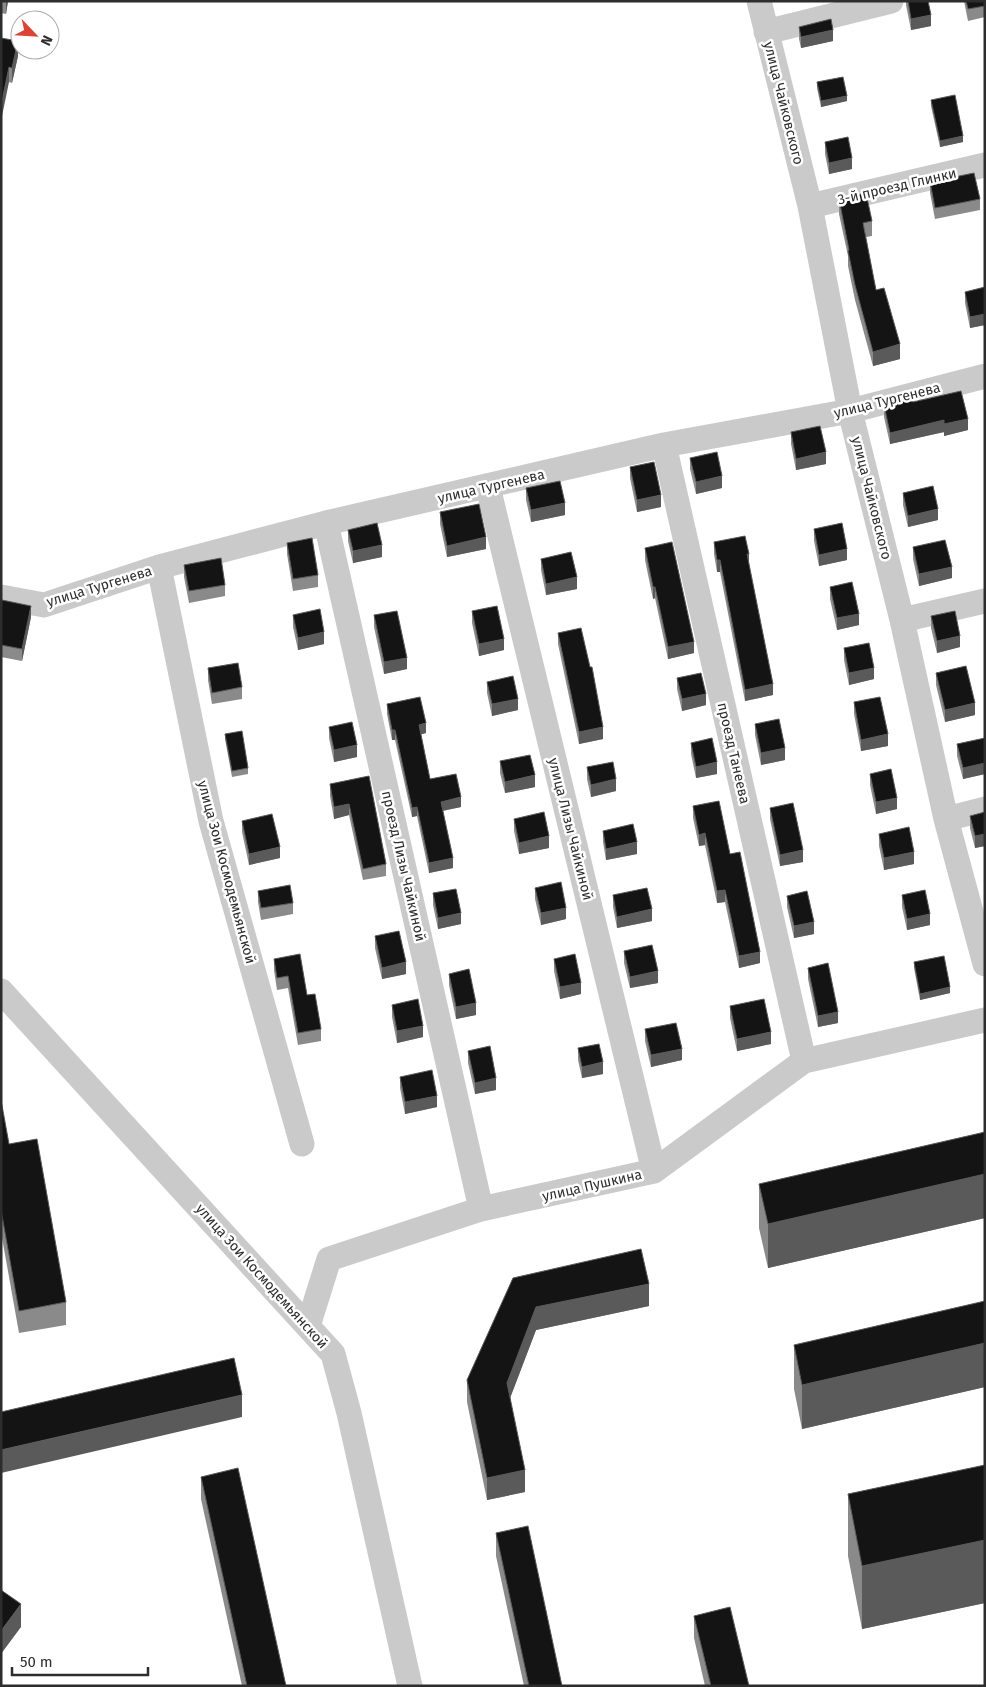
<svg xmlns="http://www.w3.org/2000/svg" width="986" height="1687" viewBox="0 0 986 1687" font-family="'Fira Sans',sans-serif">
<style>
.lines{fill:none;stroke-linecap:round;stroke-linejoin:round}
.minor{stroke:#cacaca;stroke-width:25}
.wall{fill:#8a8a8a}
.shaded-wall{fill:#5a5a5a}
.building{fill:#141414;stroke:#5a5a5a}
.labels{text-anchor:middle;stroke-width:5;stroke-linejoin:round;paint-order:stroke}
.street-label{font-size:14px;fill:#2d2d2d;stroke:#fff}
</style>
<rect width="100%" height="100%" fill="#fff"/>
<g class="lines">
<path class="minor" d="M759,1L810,206L850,411L902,620L946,819L985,964
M766,32L891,1
M810,206L985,165
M664,445L804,1061
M488,487L654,1171
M326,523L481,1209
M159,567L211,821L302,1144
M1,597L44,605L159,567L326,523L664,445L850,411L985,376
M902,620L985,601
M946,819L985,809
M1,991L333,1354L349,1413L410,1686
M308,1326L329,1259L481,1209L654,1171L804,1061L985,1020"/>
</g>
<path class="wall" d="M1,1H8L6,14L1,13Z
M906,1H928L931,26L911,30L906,5Z
M964,1H985V17L968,21Z
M799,27L833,41L801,48L799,39Z
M1,38L18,56L12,83L9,82Z
M817,82L847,101L821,107L817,88Z
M931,100L963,142L940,147L931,106Z
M825,142L852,169L829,174L825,154Z
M930,182L980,199V210L935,219L930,193Z
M839,199L872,221V236L866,237L876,290L900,359L873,366L855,300L848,266V256L839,214Z
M985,287V325L970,328L965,303V292Z
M913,402L968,430L944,436V432L890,444L884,417V405Z
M791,432L826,464L796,470L791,444Z
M690,458L722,488L696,494L690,469Z
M630,467L661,507L637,512L630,478Z
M526,488L565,515L531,522L526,500Z
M903,493L938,520L908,527L903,505Z
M440,512L486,549L447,557L440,524Z
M814,529L847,560L819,566L814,541Z
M348,530L382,557L353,563L348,541Z
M714,542L749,565L773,695L745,701L720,572H717L714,554Z
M287,543L318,575V587L293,591L287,554Z
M913,547L952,578L919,586L913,559Z
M645,548L694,653L668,659L655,598L653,599L645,560Z
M541,559L577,589L546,595L541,570Z
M184,565L225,585V596L189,603L184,577Z
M830,587L859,625L837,630L830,599Z
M1,604L31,617L22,661L1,657Z
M472,611L504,650L479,656L472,623Z
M293,615L324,644L298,650L293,627Z
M374,615L407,669L384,674L374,627Z
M931,616L960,647L937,653L931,628Z
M558,633L603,739L579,744L558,644Z
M844,648L874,679L849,685L844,660Z
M208,668L242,687V699L212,704L208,680Z
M936,673L975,715L945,722L936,685Z
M677,678L706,705L682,711L677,689Z
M487,682L518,710L492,716L487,693Z
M854,702L888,746L861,751L854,714Z
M387,704L426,733L421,734L430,779L461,807L443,811L453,868L429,873L417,816L412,817L395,740H392L387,714Z
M755,724L785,760L761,765L755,735Z
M329,727L357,757L334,762L329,738Z
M225,734L248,768V774L232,777L225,739Z
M985,738V774L963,779L957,756V744Z
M691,743L717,774L696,778L691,754Z
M500,761L535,787L505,793L500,773Z
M587,767L616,791L591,797L587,779Z
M870,774L897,809L876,814L870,785Z
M369,776L386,864V876L363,880L349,815L334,819L330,796V784Z
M693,806L730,854L760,963L739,968L725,902L717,903L705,845L699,846L693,818Z
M770,808L803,862L780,866L770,819Z
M985,812V846L975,848L970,828V816Z
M514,819L549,848L519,854L514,831Z
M242,821L280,858L249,865L242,832Z
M603,831L637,854L606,860L603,842Z
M879,834L914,864L884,870L879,846Z
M535,888L566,919L541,925L535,899Z
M258,891L293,903V914L261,920L258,902Z
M433,893L461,924L438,929L433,905Z
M613,895L652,921L617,928L613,907Z
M902,895L930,925L907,930L902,907Z
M787,896L814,934L794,938L787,907Z
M375,936L406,974L382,979L375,948Z
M624,951L658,983L630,988L624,963Z
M274,959L307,995L321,1029V1041L298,1045L288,988L277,990L274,970Z
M554,959L581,994L560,999L554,971Z
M914,962L950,993L920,1000L914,968Z
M808,968L838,1023L818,1027L808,979Z
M449,974L476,1015L456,1019L449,985Z
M392,1005L423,1037L397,1043L392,1017Z
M730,1006L771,1044L737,1051L730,1018Z
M645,1029L682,1060L651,1067L645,1041Z
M578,1048L603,1074L582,1078L578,1060Z
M468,1051L496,1090L475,1094L468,1063Z
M400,1077L437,1107L405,1114L400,1088Z
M1,1100L9,1144L66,1302V1325L19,1333L1,1232Z
M985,1132V1218L768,1268L759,1228V1184Z
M513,1278L649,1306L536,1330L510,1398L525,1492L487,1500L467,1402V1380Z
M985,1301V1387L802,1429L794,1389V1345Z
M985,1465V1603L862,1629L848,1556V1494Z
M201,1477L286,1686H242L201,1499Z
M496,1533L562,1686H524L496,1556Z
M694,1616L749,1686H705L694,1638Z"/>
<path class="shaded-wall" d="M6,1H8L6,14Z
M931,15V26L911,30V19Z
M833,30V41L801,48V37Z
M18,41V56L12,83V68Z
M9,67V82L1,121V106Z
M847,96V101L821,107V101Z
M963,136V142L940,147V141Z
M852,158V169L829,174V163Z
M985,314V325L970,328V317Z
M900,344V359L873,366V352Z
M968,419V430L944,436V424Z
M944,420V432L890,444V433Z
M826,452V464L796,470V459Z
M722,476V488L696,494V482Z
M661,495V507L637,512V500Z
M565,503V515L531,522V510Z
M938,509V520L908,527V516Z
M486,537V549L447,557V546Z
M382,545V557L353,563V551Z
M847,549V560L819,566V555Z
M747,554H749V565Z
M717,560H720V572H717Z
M952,567V578L919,586V574Z
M577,577V589L546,595V584Z
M653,587H655V598L653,599Z
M31,606V617L22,661V649Z
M859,614V625L837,630V618Z
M324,632V644L298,650V638Z
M960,636V647L937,653V641Z
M504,639V650L479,656V644Z
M694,642V653L668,659V647Z
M407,658V669L384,674V662Z
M874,668V679L849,685V673Z
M773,684V695L745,701V690Z
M706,694V705L682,711V699Z
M518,699V710L492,716V704Z
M975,703V715L945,722V710Z
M426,723V733L419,735V725Z
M603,727V739L579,744V732Z
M392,730H395V740H392Z
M888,734V746L861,751V740Z
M357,745V757L334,762V750Z
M785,748V760L761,765V753Z
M717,762V774L696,778V767Z
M985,763V774L963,779V768Z
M535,775V787L505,793V782Z
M616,779V791L591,797V785Z
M461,797V807L441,811V802Z
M897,798V809L876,814V802Z
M349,804V815L334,819V807Z
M417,807V816L412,817V808Z
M705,833V845L699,846V835Z
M985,834V846L975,848V836Z
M549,836V848L519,854V843Z
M637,842V854L606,860V849Z
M280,847V858L249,865V854Z
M803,850V862L780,866V855Z
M914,852V864L884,870V858Z
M453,858V868L429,873V863Z
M725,890V902L717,903V891Z
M566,908V919L541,925V913Z
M652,909V921L617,928V917Z
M461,913V924L438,929V918Z
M930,914V925L907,930V919Z
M814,922V934L794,938V926Z
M760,952V963L739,968V956Z
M406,962V974L382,979V968Z
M658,971V983L630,988V977Z
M581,983V994L560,999V987Z
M950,987V993L920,1000V994Z
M476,1003V1015L456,1019V1007Z
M838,1012V1023L818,1027V1016Z
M423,1026V1037L397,1043V1031Z
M771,1032V1044L737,1051V1039Z
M682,1049V1060L651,1067V1055Z
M603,1062V1074L582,1078V1067Z
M496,1078V1090L475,1094V1083Z
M437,1096V1107L405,1114V1102Z
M985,1174V1218L768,1268V1224Z
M649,1284V1306L536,1330L507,1406V1383L536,1307Z
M985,1343V1387L802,1429V1385Z
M242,1395V1417L1,1473V1450Z
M525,1470V1492L487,1500V1478Z
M985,1540V1603L862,1629V1566Z
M21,1604V1627L1,1654V1631Z"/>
<path class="building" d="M908,1H928L931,15L911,19Z
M966,1H985V6L968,9Z
M831,19L833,30L801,37L799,27Z
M1,38L18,41L12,68L9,67L1,106Z
M843,77L847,96L821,101L817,82Z
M955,95L963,136L940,141L931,100Z
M848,137L852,158L829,163L825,142Z
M974,173L980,199L935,208L930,182Z
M866,193L872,221L863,223L876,290L884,288L900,344L873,352L855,285L848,251L849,250L839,199Z
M985,287V314L970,317L965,292Z
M961,391L968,419L944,424V420L890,433L884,405L912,398L913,402Z
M820,426L826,452L796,459L791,432Z
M717,452L722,476L696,482L690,458Z
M654,462L661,495L637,500L630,467Z
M560,481L565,503L531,510L526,488Z
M933,486L938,509L908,516L903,493Z
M479,504L486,537L447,546L440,512Z
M377,523L382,545L353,551L348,530Z
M842,523L847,549L819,555L814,529Z
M745,536L749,554H747L773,684L745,690L720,560H717L714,542Z
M312,538L318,575L293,579L287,543Z
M945,540L952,567L919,574L913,547Z
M672,542L694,642L668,647L655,587H653L645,548Z
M571,552L577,577L546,584L541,559Z
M221,558L225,585L189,591L184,565Z
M852,582L859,614L837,618L830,587Z
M2,600L31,606L22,649L1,645V604Z
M497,606L504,639L479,644L472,611Z
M320,609L324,632L298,638L293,615Z
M397,611L407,658L384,662L374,615Z
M955,611L960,636L937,641L931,616Z
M581,628L590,667H592L603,727L579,732L558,633Z
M869,643L874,668L849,673L844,648Z
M238,663L242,687L212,693L208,668Z
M966,666L975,703L945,710L936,673Z
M701,673L706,694L682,699L677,678Z
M513,676L518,699L492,704L487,682Z
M420,697L426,723L419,725L430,779L456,774L461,797L441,802L453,858L429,863L417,807L412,808L395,730H392L387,704Z
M880,697L888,734L861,740L854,702Z
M779,719L785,748L761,753L755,724Z
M352,722L357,745L334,750L329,727Z
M242,731L248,768L232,771L225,734Z
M712,738L717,762L696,767L691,743Z
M985,738V763L963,768L957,744Z
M530,755L535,775L505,782L500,761Z
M613,762L616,779L591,785L587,767Z
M891,769L897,798L876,802L870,774Z
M369,776L386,864L363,869L349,804L334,807L330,784Z
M719,801L730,854L740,852L760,952L739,956L725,890L717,891L705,833L699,835L693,806Z
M793,803L803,850L780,855L770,808Z
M544,812L549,836L519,843L514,819Z
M985,812V834L975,836L970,816Z
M272,814L280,847L249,854L242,821Z
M633,824L637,842L606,849L603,831Z
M909,827L914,852L884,858L879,834Z
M561,882L566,908L541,913L535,888Z
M290,885L293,903L261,908L258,891Z
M647,888L652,909L617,917L613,895Z
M456,889L461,913L438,918L433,893Z
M925,890L930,914L907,919L902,895Z
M807,891L814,922L794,926L787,896Z
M399,931L406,962L382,968L375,936Z
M652,945L658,971L630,977L624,951Z
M300,954L307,995L315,994L321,1029L298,1033L288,976L277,978L274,959Z
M575,954L581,983L560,987L554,959Z
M944,956L950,987L920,994L914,962Z
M828,963L838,1012L818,1016L808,968Z
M469,969L476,1003L456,1007L449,974Z
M418,999L423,1026L397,1031L392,1005Z
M764,999L771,1032L737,1039L730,1006Z
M676,1023L682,1049L651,1055L645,1029Z
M599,1044L603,1062L582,1067L578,1048Z
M490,1046L496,1078L475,1083L468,1051Z
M432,1070L437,1096L405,1102L400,1077Z
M1,1100L9,1144L37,1139L66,1302L19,1311L1,1210Z
M985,1132V1174L768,1224L759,1184Z
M641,1249L649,1284L536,1307L507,1383L525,1470L487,1478L467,1380L513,1278Z
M985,1301V1343L802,1385L794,1345Z
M234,1358L242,1395L1,1450V1412Z
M985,1465V1540L862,1566L848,1494Z
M238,1468L286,1686H247L201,1477Z
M528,1526L562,1686H529L496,1533Z
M1,1590L21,1604L1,1631Z
M730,1607L749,1686H711L694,1616Z"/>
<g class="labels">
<g class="street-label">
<text transform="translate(784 103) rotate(76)" y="5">улица Чайковского</text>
<text transform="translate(897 186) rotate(-13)" y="5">3-й проезд Глинки</text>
<text transform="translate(887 400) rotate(-14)" y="5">улица Тургенева</text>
<text transform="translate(491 486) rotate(-13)" y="5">улица Тургенева</text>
<text transform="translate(872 498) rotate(76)" y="5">улица Чайковского</text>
<text transform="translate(99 586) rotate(-17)" y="5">улица Тургенева</text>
<text transform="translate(734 753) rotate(77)" y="5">проезд Танеева</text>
<text transform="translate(571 829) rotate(76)" y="5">улица Лизы Чайкиной</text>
<text transform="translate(404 866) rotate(77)" y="5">проезд Лизы Чайкиной</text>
<text transform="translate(227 872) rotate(75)" y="5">улица Зои Космодемьянской</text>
<text transform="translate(592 1185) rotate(-13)" y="5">улица Пушкина</text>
<text transform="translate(262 1276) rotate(48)" y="5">улица Зои Космодемьянской</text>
</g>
</g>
<rect width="986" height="1687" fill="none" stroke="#2d2d2d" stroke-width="5"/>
<g transform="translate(35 35) rotate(115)"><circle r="24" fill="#ffffff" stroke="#ababab"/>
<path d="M0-4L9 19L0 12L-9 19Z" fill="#dc4337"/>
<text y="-8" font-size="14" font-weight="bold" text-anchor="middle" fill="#2d2d2d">N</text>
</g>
<path d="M12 1667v8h136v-8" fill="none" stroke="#2d2d2d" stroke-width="2.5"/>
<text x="20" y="1667" font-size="15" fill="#2d2d2d" stroke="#ffffff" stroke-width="4" paint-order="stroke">50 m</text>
</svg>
